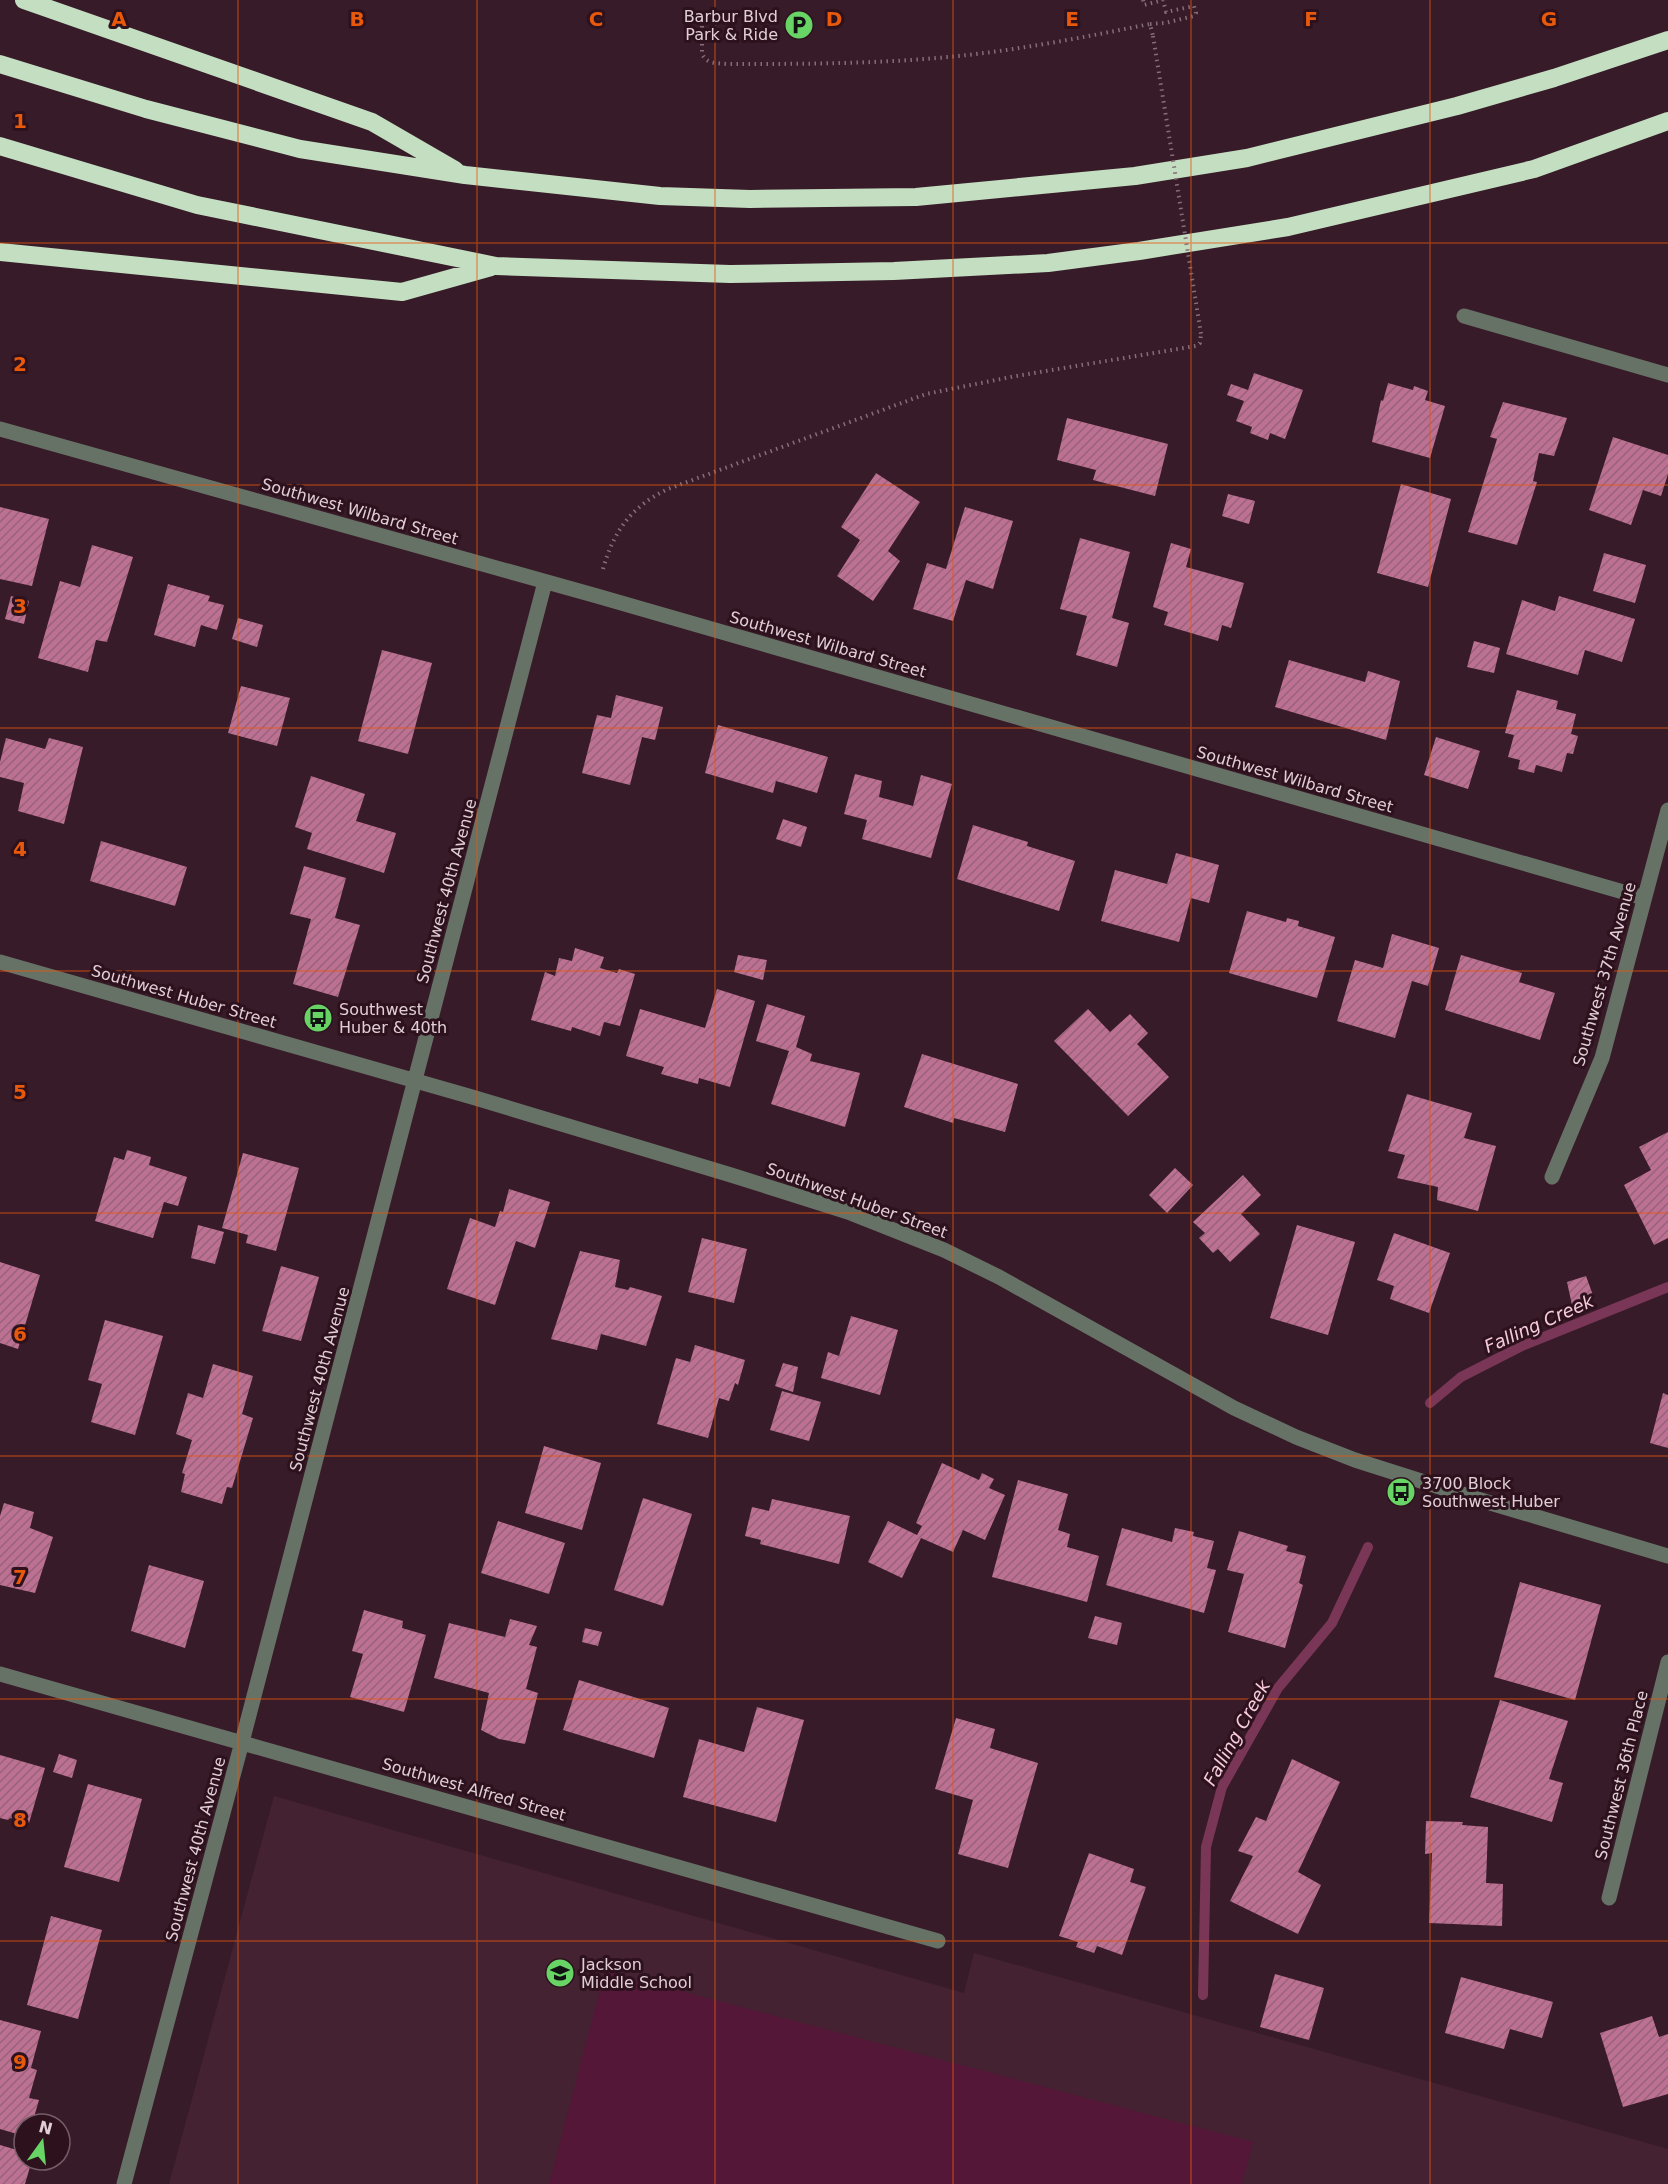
<svg xmlns="http://www.w3.org/2000/svg" width="1668" height="2184" viewBox="0 0 1668 2184" font-family="'DejaVu Sans',sans-serif">
<style>
.built{fill:#442232}
.garden{fill:#551737}
.lines{fill:none;stroke-linecap:round;stroke-linejoin:round}
.stream{stroke:#7a3657;stroke-width:10}
.building{fill:url(#building-hatch)}
.path{stroke:#866e78;stroke-width:4;stroke-dasharray:1.5 4.5;stroke-linecap:butt}
.minor{stroke:#677267;stroke-width:15}
.highway{stroke:#c3dec1;stroke-width:18}
.path-bridge{stroke:#866e78;stroke-width:4;stroke-dasharray:1.5 4.5;stroke-linecap:butt}
.grid{fill:none;stroke:#e8590c;stroke-width:1.5;stroke-opacity:0.55}
.labels{text-anchor:middle;stroke-width:6;stroke-linejoin:round;paint-order:stroke}
.poi-label{font-size:16px;fill:#e2ced6;stroke:#2d121e;text-anchor:start}
.street-label{font-size:16px;fill:#e2ced6;stroke:#2d121e}
.water-label{font-size:18px;font-style:italic;fill:#f6cbdc;stroke:#2d121e}
.grid-label{font-size:20px;text-anchor:middle;font-weight:bold;fill:#e8590c;stroke:#2d121e;stroke-width:6;stroke-linejoin:round;paint-order:stroke}
</style>
<defs>
<pattern id="building-hatch" width="6" height="6" patternUnits="userSpaceOnUse" patternTransform="scale(1.5)"><rect width="6" height="6" fill="#bc7193"/><path d="M-1 1l2-2M0 6l6-6M5 7l2-2" fill="none" stroke="#98627a"/></pattern>
</defs>
<rect width="100%" height="100%" fill="#371b28"/>
<path class="built" d="M274,1796L964,1993L974,1953L1668,2149V2184H169Z"/>
<path class="garden" d="M605,1971L1253,2142L1242,2184H549Z"/>
<g class="lines">
<path class="stream" d="M1430,1403L1461,1377L1524,1345L1668,1287
M1203,1995L1206,1847L1222,1787L1278,1688L1332,1623L1368,1547"/>
</g>
<path class="building" d="M1254,373L1303,390L1285,439L1270,433L1268,440L1250,433L1252,427L1236,421L1244,401L1227,395L1231,384L1248,390Z
M1388,383L1413,390L1414,386L1428,391L1425,400L1445,406L1430,458L1372,442L1381,400L1383,401Z
M1503,402L1567,418L1554,456L1539,453L1533,481L1537,482L1517,545L1468,532L1497,439L1490,437Z
M1067,418L1168,444L1155,496L1093,480L1096,470L1057,460Z
M1613,437L1668,455V474L1661,496L1643,490L1631,525L1589,510Z
M876,473L920,502L888,551L900,561L873,601L837,576L860,540L841,527Z
M1401,484L1451,499L1428,587L1377,573Z
M1228,494L1255,501L1249,524L1222,516Z
M0,507L49,519L32,586L0,579Z
M965,507L1013,521L993,589L966,580L953,621L913,609L927,563L946,569Z
M1080,538L1130,552L1112,618L1129,623L1117,667L1076,655L1087,616L1060,609Z
M1171,543L1191,549L1186,567L1244,583L1231,628L1222,625L1218,641L1164,625L1168,612L1153,607Z
M92,545L133,557L107,642L96,640L88,672L38,658L60,581L80,587Z
M1604,553L1646,565L1635,603L1593,591Z
M168,584L210,596L208,601L224,605L217,630L201,625L195,647L154,635Z
M11,596L29,601L24,624L5,619Z
M1559,596L1635,619L1622,662L1585,650L1578,675L1506,654L1522,600L1555,611Z
M238,618L263,625L257,647L232,639Z
M1474,641L1500,648L1494,673L1467,667Z
M382,650L432,663L408,754L358,741Z
M1289,660L1365,682L1368,671L1400,681L1386,740L1275,707Z
M241,686L290,698L277,746L228,733Z
M1517,690L1558,701L1556,709L1576,714L1571,734L1578,736L1573,754L1567,753L1562,772L1536,765L1534,773L1518,769L1520,760L1508,757L1514,735L1505,733Z
M616,695L663,707L655,740L642,737L630,785L582,773L597,715L611,718Z
M718,725L828,757L817,793L776,781L773,793L705,773Z
M1436,737L1480,751L1468,789L1424,775Z
M6,738L45,749L49,738L83,747L64,824L18,811L24,783L0,777V762Z
M855,774L882,781L879,797L913,806L921,775L952,784L931,858L862,839L867,820L844,814Z
M311,776L365,794L356,821L396,833L384,873L307,849L312,833L295,827Z
M783,819L807,827L801,847L776,839Z
M973,825L1028,842L1027,846L1075,861L1059,911L957,879Z
M101,841L187,867L175,906L90,881Z
M1176,853L1219,865L1209,903L1191,898L1179,942L1101,921L1115,870L1167,884Z
M304,866L346,878L335,918L360,925L338,997L293,984L311,919L290,914Z
M1247,911L1286,922L1287,918L1299,921L1298,926L1335,937L1317,998L1229,973Z
M1392,934L1439,948L1428,986L1412,981L1395,1038L1337,1021L1355,960L1383,968Z
M575,948L604,957L600,968L617,973L619,969L635,974L620,1026L604,1022L600,1036L572,1027L571,1031L531,1020L545,972L555,976L559,958L572,961Z
M738,955L767,960L763,980L734,972Z
M1461,955L1522,973L1519,982L1555,993L1540,1040L1445,1010Z
M717,989L755,1001L730,1087L699,1078L698,1084L661,1074L664,1067L626,1056L640,1009L705,1028Z
M767,1004L805,1016L796,1047L812,1054L810,1061L860,1073L845,1127L771,1104L789,1051L756,1041Z
M1088,1009L1110,1032L1130,1014L1148,1033L1137,1044L1169,1077L1128,1116L1054,1041Z
M922,1054L1018,1084L1005,1132L954,1118L953,1123L904,1107Z
M1407,1094L1472,1113L1464,1138L1496,1146L1478,1211L1437,1200L1438,1187L1397,1178L1405,1155L1388,1151Z
M1668,1132V1238L1654,1245L1624,1185L1651,1170L1639,1147Z
M127,1150L151,1157L149,1165L187,1177L178,1206L164,1202L153,1238L95,1221L114,1157L124,1160Z
M243,1153L299,1168L276,1251L246,1243L248,1235L222,1228Z
M1175,1168L1193,1185L1167,1213L1149,1195Z
M1243,1175L1261,1195L1241,1214L1260,1234L1230,1262L1218,1249L1213,1253L1199,1238L1205,1233L1193,1222Z
M509,1189L550,1202L535,1248L516,1241L495,1305L447,1289L470,1218L495,1227L500,1211L503,1212Z
M198,1225L224,1232L215,1264L191,1258Z
M1297,1225L1355,1242L1328,1335L1270,1318Z
M1394,1233L1450,1253L1429,1313L1390,1299L1394,1286L1377,1280Z
M702,1238L747,1249L734,1303L688,1292Z
M580,1251L620,1260L615,1287L628,1290L630,1287L662,1296L646,1346L601,1334L597,1350L551,1339Z
M0,1262L40,1275L18,1349L0,1343Z
M281,1266L319,1277L301,1341L262,1331Z
M1586,1276L1594,1298L1572,1305L1567,1282Z
M851,1316L898,1330L880,1395L821,1378L828,1352L839,1356Z
M105,1320L163,1336L135,1435L91,1422L102,1384L88,1380Z
M695,1345L745,1360L738,1385L735,1383L729,1401L719,1398L708,1438L657,1424L676,1358L690,1362Z
M783,1363L798,1367L793,1392L775,1386Z
M213,1364L253,1376L242,1414L253,1418L232,1488L227,1487L222,1504L181,1492L185,1474L182,1473L192,1440L176,1434L188,1393L203,1398Z
M782,1391L821,1402L809,1441L770,1430Z
M1663,1393L1668,1395V1448L1650,1443Z
M544,1446L601,1463L582,1530L525,1513Z
M942,1463L979,1480L982,1473L994,1479L989,1488L1005,1495L985,1540L963,1530L953,1552L921,1538L902,1578L868,1562L888,1521L917,1535L922,1526L916,1523Z
M1018,1480L1068,1494L1058,1530L1070,1534L1067,1547L1099,1556L1087,1602L992,1577Z
M643,1498L692,1514L663,1606L614,1590Z
M772,1499L850,1516L839,1564L760,1544L761,1540L745,1536L752,1507L769,1511Z
M4,1503L34,1512L30,1528L53,1537L35,1593L0,1585V1516Z
M498,1521L565,1543L549,1594L481,1573Z
M1122,1528L1172,1542L1175,1528L1194,1532L1193,1536L1214,1541L1207,1568L1216,1570L1204,1613L1106,1585Z
M1239,1531L1288,1546L1286,1551L1306,1556L1299,1583L1303,1585L1285,1648L1228,1632L1244,1574L1227,1570Z
M149,1565L204,1581L185,1648L131,1631Z
M1520,1582L1601,1605L1575,1700L1494,1677Z
M364,1610L403,1621L402,1628L426,1635L404,1712L350,1697L363,1654L352,1651Z
M1095,1616L1122,1623L1117,1645L1088,1638Z
M510,1619L537,1626L529,1645L537,1647L526,1689L538,1693L525,1744L499,1739L481,1730L489,1693L434,1678L449,1623L505,1637Z
M585,1628L602,1632L598,1646L582,1642Z
M579,1680L669,1708L654,1758L563,1730Z
M1500,1700L1568,1721L1549,1779L1563,1783L1552,1822L1470,1797Z
M757,1707L804,1720L776,1822L683,1797L699,1739L744,1752Z
M956,1718L995,1729L990,1748L1038,1763L1008,1868L958,1854L973,1800L935,1789Z
M59,1754L77,1760L72,1778L53,1772Z
M0,1755L45,1768L29,1823L10,1818L8,1820L0,1818Z
M1292,1759L1340,1782L1298,1872L1321,1885L1298,1934L1230,1901L1253,1856L1238,1851L1256,1817L1266,1821Z
M88,1784L142,1799L119,1882L64,1867Z
M1426,1821L1463,1822L1462,1825L1488,1827L1486,1883L1503,1884L1502,1926L1429,1923L1432,1853L1425,1854Z
M1089,1853L1134,1869L1130,1882L1146,1887L1122,1955L1097,1946L1094,1953L1076,1947L1078,1942L1059,1936Z
M51,1916L102,1930L78,2019L27,2005Z
M1275,1974L1324,1988L1309,2040L1260,2027Z
M1461,1977L1553,2002L1542,2038L1510,2029L1504,2049L1445,2033Z
M1652,2016L1659,2037L1668,2034V2094L1623,2107L1600,2033Z
M0,2020L41,2031L31,2068L37,2070L29,2098L39,2100L32,2124H24V2136L0,2129Z
M0,2145L24,2152V2160H32L25,2184H0Z"/>
<g class="lines">
<path class="path" d="M1143,0L1144,5L1163,0L1166,12L1194,6L1196,13L1194,16L1165,23L1150,24
M702,14V54C707,64 716,63 727,64C797,64 867,64 937,58C1009,52 1080,38 1150,24L1153,36
M603,569C614,530 632,506 668,489L926,394L1016,376L1196,346L1200,343L1201,334"/>
<path class="minor" d="M1464,316L1668,375
M0,429L597,596L1644,898
M0,962L472,1097L731,1175L848,1212L944,1250L999,1277L1234,1408L1296,1437L1355,1460L1487,1502L1668,1556
M1552,1177L1602,1058L1668,810
M0,1674L938,1941
M1609,1898L1668,1662
M124,2184L242,1742L545,582"/>
<path class="highway" d="M24,0L372,122L455,170
M0,64L146,109L300,149L465,175L660,196L750,199L916,197L1135,176L1247,158L1457,106L1554,78L1668,40
M0,146L197,205L496,266L730,274L894,271L1048,263L1139,251L1288,227L1534,169L1668,121
M0,252L402,292L491,267"/>
<path class="path-bridge" d="M1153,36L1201,334"/>
</g>
<path class="grid" d="M238,0V2184M477,0V2184M715,0V2184M953,0V2184M1191,0V2184M1430,0V2184M0,243H1668M0,485H1668M0,728H1668M0,971H1668M0,1213H1668M0,1456H1668M0,1699H1668M0,1941H1668"/>
<defs>
<g id="parking-disc" transform="scale(1.5)"><circle r="9.5" fill="#67d465" stroke="#2d121e"/><path d="M-3.5-5.5H1a3.5 3.5 0 0 1 0 7H-1V5.5H-3.5ZM-1-3.4V-.6H.8a1.4 1.4 0 0 0 0-2.8Z" fill="#111"/></g>
<g id="bus-disc" transform="scale(1.5)"><circle r="9.5" fill="#67d465" stroke="#2d121e"/><path d="M-5-6H5V4H4V6H2V4H-2V6H-4V4H-5ZM-3.5-4V0h7V-4ZM-3.5 1.2v1.5H-2V1.2ZM2 1.2v1.5H3.5V1.2Z" fill="#111"/></g>
<g id="school-disc" transform="scale(1.5)"><circle r="9.5" fill="#67d465" stroke="#2d121e"/><path d="M0-5L7-2L0 1L-7-2ZM-4 1L0 2.5L4 1V4Q0 6-4 4Z" fill="#111"/></g>
</defs>
<g fill-rule="evenodd">
<use href="#parking-disc" x="799" y="25"/>
<use href="#bus-disc" x="318" y="1018"/>
<use href="#bus-disc" x="1401" y="1492"/>
<use href="#school-disc" x="560" y="1973"/>
</g>
<g class="labels">
<g class="poi-label">
<text x="778" y="22" text-anchor="end">Barbur Blvd<tspan x="778" dy="18">Park &amp; Ride</tspan></text>
<text x="339" y="1015">Southwest<tspan x="339" dy="18">Huber &amp; 40th</tspan></text>
<text x="1422" y="1489">3700 Block<tspan x="1422" dy="18">Southwest Huber</tspan></text>
<text x="581" y="1970">Jackson<tspan x="581" dy="18">Middle School</tspan></text>
</g>
<g class="street-label">
<text transform="translate(360 511) rotate(16)" y="6">Southwest Wilbard Street</text>
<text transform="translate(828 644) rotate(16)" y="6">Southwest Wilbard Street</text>
<text transform="translate(1295 779) rotate(16)" y="6">Southwest Wilbard Street</text>
<text transform="translate(446 891) rotate(-75)" y="6">Southwest 40th Avenue</text>
<text transform="translate(1604 974) rotate(-74)" y="6">Southwest 37th Avenue</text>
<text transform="translate(184 996) rotate(16)" y="6">Southwest Huber Street</text>
<text transform="translate(857 1200) rotate(20)" y="6">Southwest Huber Street</text>
<text transform="translate(319 1379) rotate(-75)" y="6">Southwest 40th Avenue</text>
<text transform="translate(1621 1775) rotate(-76)" y="6">Southwest 36th Place</text>
<text transform="translate(474 1789) rotate(16)" y="6">Southwest Alfred Street</text>
<text transform="translate(195 1849) rotate(-75)" y="6">Southwest 40th Avenue</text>
</g>
<g class="water-label">
<text transform="translate(1539 1324) rotate(-24)" y="6">Falling Creek</text>
<text transform="translate(1237 1733) rotate(-61)" y="6">Falling Creek</text>
</g>
</g>
<g class="grid-label">
<text x="119" y="26">A</text>
<text x="357" y="26">B</text>
<text x="596" y="26">C</text>
<text x="834" y="26">D</text>
<text x="1072" y="26">E</text>
<text x="1311" y="26">F</text>
<text x="1549" y="26">G</text>
<text x="20" y="128">1</text>
<text x="20" y="371">2</text>
<text x="20" y="613">3</text>
<text x="20" y="856">4</text>
<text x="20" y="1099">5</text>
<text x="20" y="1341">6</text>
<text x="20" y="1584">7</text>
<text x="20" y="1827">8</text>
<text x="20" y="2069">9</text>
</g>
<g transform="translate(42 2142) rotate(15)"><circle r="28" fill="#2d121e" stroke="#755d68" stroke-width="1.5"/>
<path d="M0-4.5L10 22L0 15L-10 22Z" fill="#67d465"/>
<text y="-9" font-size="16" font-weight="bold" text-anchor="middle" fill="#e2ced6">N</text>
</g>
</svg>
